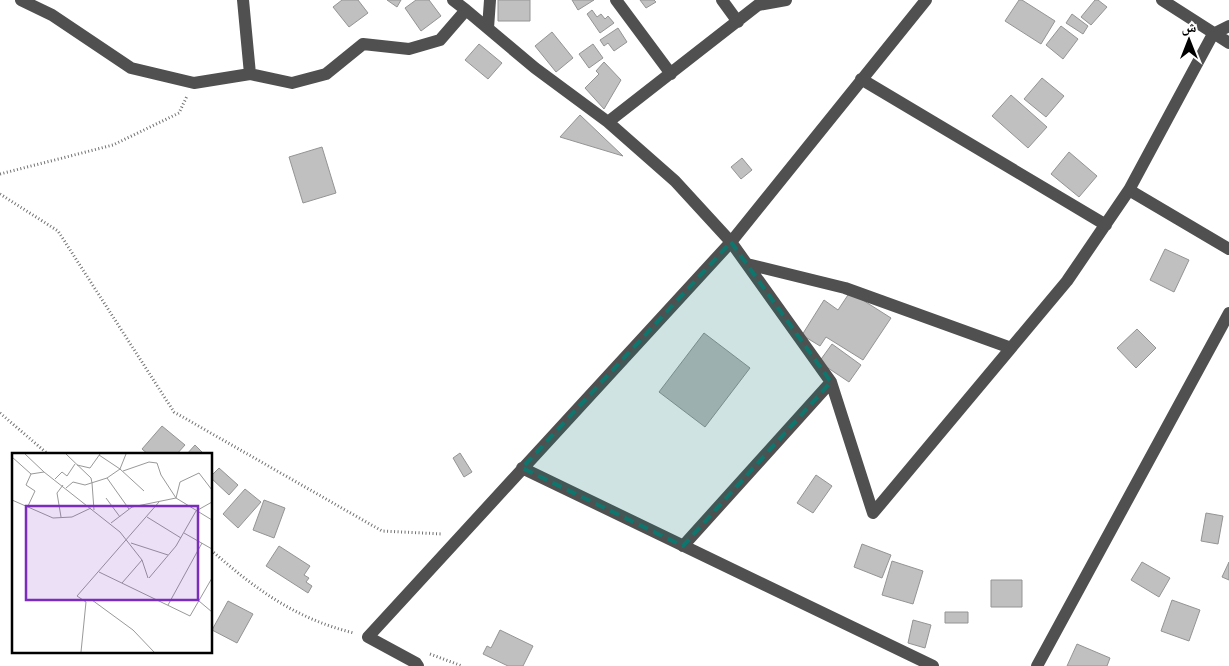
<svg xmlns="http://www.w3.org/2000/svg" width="1229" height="666" viewBox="0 0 1229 666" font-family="Poppins,'Noto Naskh Arabic',sans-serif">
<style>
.building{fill:#c0c0c0;stroke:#949494}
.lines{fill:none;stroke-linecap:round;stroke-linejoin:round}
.path{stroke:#727272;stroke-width:3;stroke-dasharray:1 2.5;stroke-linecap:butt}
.minor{stroke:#505050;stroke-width:12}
.marked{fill:#0f766e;fill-opacity:0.2;stroke:#0f766e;stroke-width:4;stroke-dasharray:10 6;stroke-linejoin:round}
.inset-road{fill:none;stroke:#999;stroke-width:1}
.view{fill:#7b2cbf;fill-opacity:0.15;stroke:#7b2cbf;stroke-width:2.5}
.inset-edge{fill:none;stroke:#000;stroke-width:2.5}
</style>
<rect width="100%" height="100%" fill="#fff"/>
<path class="building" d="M342,0H358L368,13L349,27L333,7Z
M387,0H401L397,7Z
M416,0H429L441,16L421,31L405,8Z
M498,0H530V21H498Z
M572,0H594L578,10Z
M640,0H654L656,2L646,8Z
M1019,0H1022L1055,21L1041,44L1005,21Z
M1095,0H1098L1107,7L1091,25L1081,17Z
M592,10L597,17L601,14L605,19L608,16L614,23L600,33L587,14Z
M1072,14L1088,26L1083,34L1066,23Z
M1061,26L1078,39L1063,59L1046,45Z
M618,28L627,42L614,51L608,43L604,46L600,40Z
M552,32L573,58L556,72L535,46Z
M479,44L502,63L488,79L465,60Z
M593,44L603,58L589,68L579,54Z
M604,62L621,80L604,109L585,88L599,74L596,71Z
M1042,78L1064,96L1046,117L1024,99Z
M1011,95L1047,127L1028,148L992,116Z
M580,115L623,156L560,137Z
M322,147L336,193L303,203L289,157Z
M1069,152L1097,176L1079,197L1051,174Z
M742,158L752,170L741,179L731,167Z
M1165,249L1189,260L1174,292L1150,280Z
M850,292L891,318L863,360L826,337L820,346L802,335L824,300L838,310Z
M1137,329L1156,348L1136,368L1117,348Z
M704,333L750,368L705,427L659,392Z
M832,344L861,365L849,382L819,362Z
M162,426L185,445L176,455H149L142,449Z
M195,445L205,455H186Z
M460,453L472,472L464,477L453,458Z
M219,468L238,485L229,495L211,478V476Z
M816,475L832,486L813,513L797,503Z
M245,489L261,502L238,528L223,514Z
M264,500L285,508L274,538L253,530Z
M1206,513L1223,516L1218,544L1201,541Z
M862,544L891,555L882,578L854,567Z
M279,546L310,566L304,575L309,578L306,582L312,586L308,593L266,566Z
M892,561L923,571L913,604L882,595Z
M1142,562L1170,578L1159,597L1131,580Z
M1229,562V580L1222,577Z
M991,580H1022V607H991Z
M1172,600L1200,610L1189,641L1161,631Z
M228,601L253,614L237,643L212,630Z
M945,612H968V623H945Z
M913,620L931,625L925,648L908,643Z
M500,630L533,646L523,666H508L483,654L487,646L491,648Z
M1077,644L1110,658L1107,666H1067Z"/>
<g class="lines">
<path class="path" d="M0,174L113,145L179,113L187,96
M0,194L58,231L174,412L382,531L443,534
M0,413L49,455
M211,550C255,589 296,619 354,633
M430,654L462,666"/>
<path class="minor" d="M21,0L52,15L131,68L194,83L250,74L292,83L326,74L363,44L409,49L440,40L466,10
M243,0L250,74
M453,0L466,10L535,68L608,122L675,181L731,242L831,382L873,513
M616,0L671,74
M722,0L738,22
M1162,0L1229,43
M488,28L490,0
M861,79L1106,225
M608,122L758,5L786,0
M1129,190L1229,249
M747,264L845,288L1011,348
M522,468L933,666
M873,513L1067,281L1129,190L1213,34L1229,26
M683,546L831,382
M418,666L416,663L368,637L731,242L926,0
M1037,666L1229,313"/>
</g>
<path class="marked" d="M731,242L831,382L683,546L522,468Z"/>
<g transform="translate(12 453)">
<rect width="200" height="200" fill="#fff"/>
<path class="inset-road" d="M13,1L32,19L108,79L130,107L136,125M54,1L79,25L80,30M87,2L108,16L132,38M0,4L19,21L32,19M65,12L78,15L88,1M111,18L137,9L145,10L149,22L164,45L200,67M95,25L117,56M43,26L50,19L55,23L63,11M80,30L82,57M54,35L61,29L73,32L95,25L108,16L114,1M94,45L108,64M0,47L41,65L60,64L79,55M16,53L23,38L14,32L19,21M49,64L45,40L51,32M135,64L169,85M99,70L120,54L164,45L168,29L187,20L200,37M172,80L200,96M119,90L156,102M87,119L178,163L200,125M137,125L164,93L184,58L200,49M110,130L130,107M80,147L121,177L142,199M187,148L200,159M156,152L190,90M69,199L74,149L65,143L147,49"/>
<path class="view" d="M14,53H186V147H14Z"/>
<rect width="200" height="200" class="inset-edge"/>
</g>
<g transform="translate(1189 40)" stroke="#ffffff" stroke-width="4" paint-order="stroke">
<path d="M0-4L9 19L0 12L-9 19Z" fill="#000000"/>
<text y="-8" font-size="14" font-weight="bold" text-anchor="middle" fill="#000000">ش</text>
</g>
</svg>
